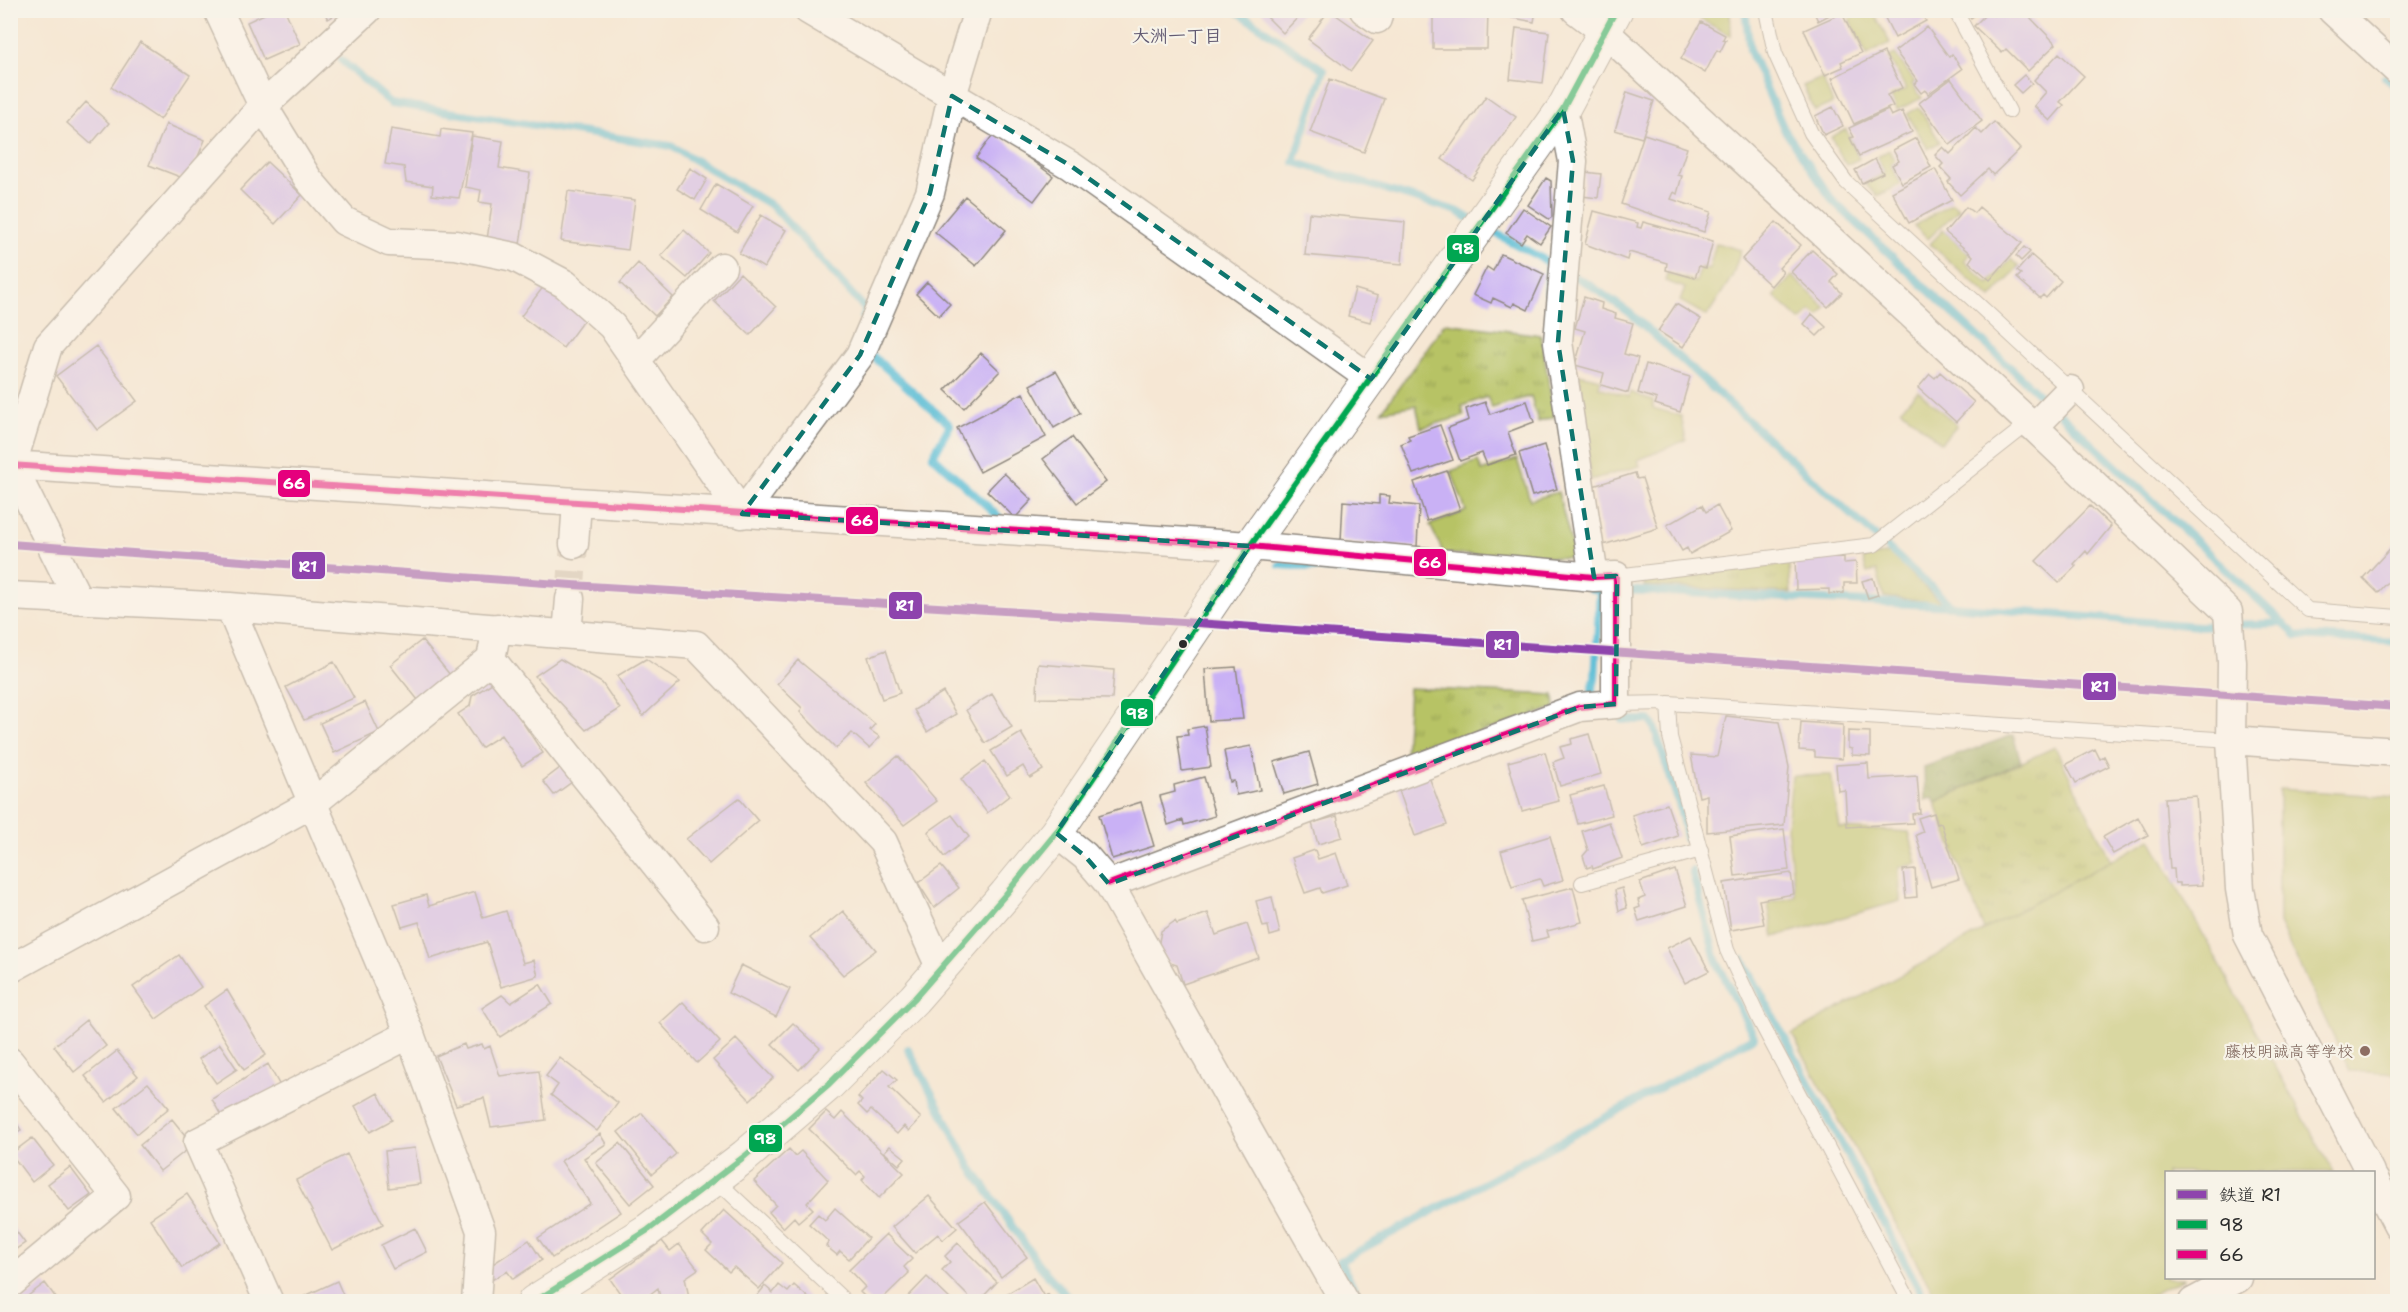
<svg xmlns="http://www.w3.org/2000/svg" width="2408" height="1312" viewBox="0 0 2408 1312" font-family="'Shantell Sans','Klee One',sans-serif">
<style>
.grass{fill:url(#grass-tufts);stroke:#717748;stroke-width:1.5}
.forest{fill:url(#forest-crowns);stroke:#5e6a42;stroke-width:1.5}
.green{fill:#b7c365;stroke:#717748;stroke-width:1.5}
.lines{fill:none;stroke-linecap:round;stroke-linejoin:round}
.stream{stroke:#57bcd5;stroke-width:8}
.building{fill:#c9b1f5}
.street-tunnel{stroke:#cdc1b2;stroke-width:28;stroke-dasharray:28 14;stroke-linecap:butt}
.lane-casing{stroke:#908980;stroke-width:16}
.street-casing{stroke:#908980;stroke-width:31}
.secondary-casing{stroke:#908980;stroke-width:35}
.lane{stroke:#fff;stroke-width:14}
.street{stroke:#fff;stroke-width:28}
.secondary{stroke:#fff;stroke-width:33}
.bus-1-casing{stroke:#f7f3e8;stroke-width:10}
.bus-2-casing{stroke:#f7f3e8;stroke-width:10}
.bus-1{stroke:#00a651;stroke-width:6}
.bus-2{stroke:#e5007d;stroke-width:6}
.rail-1-casing{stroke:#f7f3e8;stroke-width:12}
.rail-1{stroke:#8e44ad;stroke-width:8}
.marked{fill:none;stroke:#0f766e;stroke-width:4.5;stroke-dasharray:12 8;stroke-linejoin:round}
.bus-dot{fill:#2b2b2b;stroke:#f7f3e8;stroke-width:2}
.education-dot{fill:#8d6e63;stroke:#f7f3e8;stroke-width:2}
.labels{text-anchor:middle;stroke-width:4.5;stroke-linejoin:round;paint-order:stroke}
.education-label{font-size:16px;fill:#785e54;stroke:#f7f3e8;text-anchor:end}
.neighbourhood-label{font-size:18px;font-weight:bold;fill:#625a72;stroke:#f7f3e8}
.line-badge{stroke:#f7f3e8;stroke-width:2}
.badge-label{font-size:16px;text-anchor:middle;font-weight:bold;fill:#fff}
</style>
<defs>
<pattern id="grass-tufts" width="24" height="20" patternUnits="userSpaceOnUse" patternTransform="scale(1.5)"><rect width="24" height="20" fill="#b7c365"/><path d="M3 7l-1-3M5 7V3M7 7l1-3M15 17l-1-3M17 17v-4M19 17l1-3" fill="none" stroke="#959f53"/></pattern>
<pattern id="forest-crowns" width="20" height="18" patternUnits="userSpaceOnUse" patternTransform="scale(1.5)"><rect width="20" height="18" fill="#91a95a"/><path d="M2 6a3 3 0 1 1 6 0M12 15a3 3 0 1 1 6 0" fill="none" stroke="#778a4b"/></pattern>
</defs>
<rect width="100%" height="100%" fill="#f7f3e8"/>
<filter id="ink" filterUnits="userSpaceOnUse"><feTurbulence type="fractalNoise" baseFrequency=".0167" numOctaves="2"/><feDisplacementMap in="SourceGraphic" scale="12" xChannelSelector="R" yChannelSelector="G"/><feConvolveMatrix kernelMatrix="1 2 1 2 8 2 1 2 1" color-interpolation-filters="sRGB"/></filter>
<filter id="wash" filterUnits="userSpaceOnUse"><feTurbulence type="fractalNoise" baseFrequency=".008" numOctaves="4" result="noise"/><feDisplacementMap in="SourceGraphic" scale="24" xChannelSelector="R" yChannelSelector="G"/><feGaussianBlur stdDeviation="1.35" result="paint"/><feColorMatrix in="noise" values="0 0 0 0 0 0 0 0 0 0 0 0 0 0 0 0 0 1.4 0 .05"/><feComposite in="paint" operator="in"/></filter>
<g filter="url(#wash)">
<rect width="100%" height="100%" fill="#f6e7d4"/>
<path class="grass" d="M1445,323L1541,335L1554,417L1538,422L1531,396L1492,408L1487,397L1462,406L1464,416L1421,428L1416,405L1382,411Z
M1789,564L1791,593L1644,586L1645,580Z
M1409,688L1554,695L1555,708L1405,757Z
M2055,747L2111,861L1984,930L1935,802Z"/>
<path class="forest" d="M2013,735L2021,762L1935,802L1933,797L1925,800L1924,767Z"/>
<path class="green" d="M1865,10L1873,11L1890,43L1867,55L1849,19Z
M1705,11H1730L1731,36L1700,19Z
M1895,54L1915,82L1912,84L1922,98L1897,110L1891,96L1906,89L1889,57Z
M1822,78L1833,103L1815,111L1803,86Z
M1919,107L1940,142L1928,149L1907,114Z
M1846,129L1859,159L1846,165L1831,137Z
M1889,150L1895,161L1890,164L1901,184L1878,196L1865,184L1885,173L1877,157Z
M1952,203L1959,209L1928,239L1914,226Z
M1943,230L1970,254L1964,261L1989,284L2011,259L2019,267L1991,298L1930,244Z
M1716,243L1741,250L1732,277L1707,316L1680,301L1685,288L1665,281L1667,273L1696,282L1701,267L1709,269Z
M1792,276L1826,308L1819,316L1811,310L1801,321L1774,296Z
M1579,374L1601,379L1599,387L1629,397L1630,392L1653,401V408L1681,416L1686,440L1638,460L1640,466L1591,480Z
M1918,391L1957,425L1941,443L1901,409Z
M1517,459L1530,500L1558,492L1575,558L1444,554L1430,525L1466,511L1451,471L1478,461L1482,471Z
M1889,553L1941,603L1884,597L1877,571L1867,573L1863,559Z
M1831,775L1840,828L1909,832L1917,864L1899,867L1900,901L1774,937L1768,903L1795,897L1787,827L1792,776Z
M2279,789L2397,797V1074L2350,1071L2279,923Z
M2151,839L2333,1172H2166V1278H2184L2140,1301H1938L1792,1034Z"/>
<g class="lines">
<path class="stream" d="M1235,10L1324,70L1294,162L1457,211L1475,222
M1745,10L1750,51L1784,129L1833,201L2297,636L2398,642
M2313,10L2327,23
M341,60L391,103L671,146L774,207L866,310L863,317
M2385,77L2398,89
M1486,228L1590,285L1630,313L1952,606L2199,626L2284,623
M1548,293L1549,264
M868,352L950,425L933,456L999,517
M1280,565L1442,577
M1621,590L1952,606
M1590,698L1595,679L1600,589H1592
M1622,720H1649L1653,724L1680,807L1686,838
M1743,960L1926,1302
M908,1049L971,1167L1040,1266L1072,1302
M1361,1302L1340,1261L1754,1037L1716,960L1692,871"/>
</g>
<g id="blocks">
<path class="building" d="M273,10H285L300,44L264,60L247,22Z
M323,10H344L328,19Z
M1260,10H1305L1283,33Z
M1329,10L1373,41L1351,71L1308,39Z
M1433,10H1488L1487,49H1433Z
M1498,10H1536L1534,22L1498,15Z
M1813,10H1839L1818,21Z
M1881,10H1934L1923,16L1926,21L1895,38Z
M1966,10H1982L1971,18Z
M2000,10H2023L2056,44L2028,71L2006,49L2002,53L1974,26L1989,11L1994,16Z
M1842,13L1861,53L1841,62L1843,67L1825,75L1804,30Z
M1701,22L1725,35L1723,39L1726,40L1720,52L1717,50L1705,73L1681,59Z
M1927,27L1949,57L1952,54L1962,69L1928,94L1925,90L1921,93L1914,84L1918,81L1895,51Z
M1516,28L1549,32L1543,83L1510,79Z
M140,42L190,75L160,120L111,87Z
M1884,52L1902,88L1887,95L1893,106L1854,124L1832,78Z
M2059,53L2084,76L2060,102L2064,105L2050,121L2034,106L2046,92L2034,80Z
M2024,75L2032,83L2021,93L2013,85Z
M1330,79L1384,99L1364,152L1310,132Z
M1951,79L1982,121L1950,145L1919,103Z
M1627,92L1654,101L1642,138L1615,130Z
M1486,96L1516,117L1472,180L1442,159Z
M86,102L109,123L91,144L67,123Z
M1833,107L1843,126L1824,135L1815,116Z
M1888,110L1891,116L1902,111L1912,132L1859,156L1850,138L1854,137L1849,128Z
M1994,122L2020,149L1993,175L1988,169L1960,195L1948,182L1951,179L1940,167L1943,164L1935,155L1943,147L1950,154L1976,128L1982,134Z
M166,124L205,140L188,180L149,165Z
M391,129L440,137L441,129L472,133L459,198L432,195L433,186L406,182L404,167L385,164Z
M994,133L1053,176L1034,201L976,158Z
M1644,134L1687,148L1678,175L1682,176L1677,194L1674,192L1671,199L1711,212L1704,232L1621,204Z
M472,136L503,141L499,168L530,173L520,245L487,240L492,204L479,202L481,190L465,187Z
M1916,138L1931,167L1902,183L1892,165L1899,161L1893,150Z
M1875,159L1883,173L1862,183L1855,170Z
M267,162L302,195L275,224L240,190Z
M690,168L707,179L695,200L677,189Z
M1935,169L1952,200L1909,223L1892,192Z
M1585,172L1601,174L1598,198L1582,196Z
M1546,178L1551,181L1552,217L1549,219L1528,205Z
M716,184L753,206L737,232L701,210Z
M568,191L635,200L628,250L561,241Z
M965,196L1006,230L976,266L935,232Z
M1966,207L1974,213L1979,207L2022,243L1990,280L1969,262L1973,256L1945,232Z
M1523,208L1551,227L1540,243L1527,234L1521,243L1506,233Z
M1594,211L1638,223L1637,227L1641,228L1643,222L1713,241L1706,268L1699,266L1695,278L1666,270L1667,263L1629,252L1627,260L1585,244Z
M1309,213L1405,222L1402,264L1305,255Z
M761,215L786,230L764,268L739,253Z
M1776,222L1801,245L1779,268L1783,272L1771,286L1742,259Z
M684,230L709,253L687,278L661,256Z
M2024,247L2030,252L2021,261L2016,256Z
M1812,250L1838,274L1831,282L1842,293L1828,307L1791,272Z
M1501,254L1544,274L1528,310L1514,303L1512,307L1493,298L1491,303L1473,295L1487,267L1493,271Z
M2031,255L2061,281L2046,298L2043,295L2040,298L2017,278L2021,274L2017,271Z
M638,263L673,297L655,316L620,283Z
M740,273L776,307L750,335L714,301Z
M927,282L950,304L939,316L916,294Z
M544,286L586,317L563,348L521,316Z
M1355,289L1378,296L1370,322L1348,316Z
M1584,297L1602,303L1601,309L1616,314L1615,318L1633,323L1624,354L1638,358L1628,393L1601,385L1604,373L1575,365L1585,331L1575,328Z
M1676,304L1701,319L1683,347L1658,331Z
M1812,314L1826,327L1817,336L1804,324Z
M96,346L137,401L97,430L56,376Z
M981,353L1000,371L964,408L945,390Z
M1646,364L1690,377L1680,412L1655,404L1657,399L1638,393Z
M1056,371L1080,413L1054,428L1030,385Z
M1940,372L1974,402L1956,422L1918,388L1930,374L1935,378Z
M1023,393L1046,437L980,472L957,428Z
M1527,401L1534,422L1508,432L1516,455L1487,465L1482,453L1460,461L1448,428L1469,420L1466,409L1485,402L1490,414Z
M1440,425L1453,460L1413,474L1401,444L1410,440L1408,436Z
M1072,437L1106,482L1077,503L1043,459Z
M1544,445L1557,489L1532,496L1519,453Z
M1447,471L1460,510L1427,521L1414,482Z
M1004,473L1032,500L1015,518L987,491Z
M1635,473L1637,479L1642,478L1658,528L1603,545L1593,486Z
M1379,495L1390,496L1389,503L1419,506L1417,547L1341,541L1343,501L1379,504Z
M1702,505L1706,512L1717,505L1731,531L1690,554L1687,548L1682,551L1667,525Z
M2090,506L2111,526L2088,554L2086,551L2074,564L2076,566L2059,583L2036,561Z
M2398,540V571L2378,593L2363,578Z
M1844,557V563L1856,562L1857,583H1844V593L1829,594V589L1796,590L1795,558Z
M1873,578L1878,595L1868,598L1862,581Z
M422,640L450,675L418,700L390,665Z
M886,650L900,693L882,699L868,657Z
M560,659L602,683L620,709L586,730L535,676Z
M646,659L680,682L643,716L617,676Z
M798,660L875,724L870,730L880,737L869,748L852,733L836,748L800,712L802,708L777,684Z
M334,662L354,698L304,720L286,687Z
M1038,664L1114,670L1112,699L1037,698Z
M1236,667L1243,719L1209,721L1205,669Z
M495,681L543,753L522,766L501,735L481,748L458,714L470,706L472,696Z
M943,692L956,714L927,732L914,710Z
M992,694L1012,727L985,743L966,710Z
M365,702L379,732L334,753L320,723Z
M1726,716L1779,722L1789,767L1784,825L1707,832V795L1699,797L1691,755L1717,757Z
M1801,722L1843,725L1842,759L1815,757V751L1799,750Z
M1205,726L1211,767L1182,771L1177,736L1188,735L1187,729Z
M1848,731L1870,732V756L1852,755V749L1848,748Z
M1021,733L1043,770L1030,778L1023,766L1007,776L991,751Z
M1589,734L1601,774L1560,786L1553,762L1564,758L1560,747L1572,744L1571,739Z
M1251,746L1260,790L1236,795L1234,781L1230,782L1224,751Z
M2095,749L2100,759L2104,756L2109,766L2076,783L2066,764Z
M1309,752L1318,784L1284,794L1274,762Z
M1545,752L1559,801L1522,811L1508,762Z
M898,756L937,801L904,825L866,783Z
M985,761L1010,795L987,813L961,779Z
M1868,763L1869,779L1917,776L1920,813L1912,814L1913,823L1847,827L1845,790L1838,791L1836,765Z
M564,765L576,779L554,795L543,781Z
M1428,774L1447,825L1415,836L1397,785Z
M1204,777L1215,816L1184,825L1183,820L1168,825L1160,796L1175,792L1174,785Z
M1604,786L1612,815L1578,824L1570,795Z
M2196,796L2202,885L2180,886V883H2175L2174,869H2170L2165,798Z
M739,798L758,821L709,864L686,839Z
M1141,802L1154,846L1112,859L1099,815Z
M1667,804L1678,836L1643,848L1632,815Z
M1934,813L1937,824L1941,823L1959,879L1931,887L1916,835L1923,832L1918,818Z
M952,815L969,837L944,857L928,832Z
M1337,816L1342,837L1318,844L1312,823Z
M2138,817L2148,835L2113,854L2103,837Z
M1609,822L1622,858L1593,869L1592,866L1587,868L1583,856L1588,850L1582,831Z
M1784,829L1789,870L1735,876L1730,836Z
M1550,836L1563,880L1543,886L1540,879L1512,887L1501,851Z
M1315,850L1318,859L1336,853L1347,885L1322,893L1320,888L1305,893L1292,858Z
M941,866L959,888L934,908L918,883Z
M1915,869L1917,897L1906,898L1903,870Z
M1675,870L1687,906L1639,921L1635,909L1640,907L1638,900L1645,897L1640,882Z
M1791,873L1794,894L1759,900L1764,924L1731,930L1724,883Z
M1573,887L1582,922L1547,931L1549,937L1532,941L1522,900Z
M1622,888L1627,908L1619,911L1615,890Z
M475,892L483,918L506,911L523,963L534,960L538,976L501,987L487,942L430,959L419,922L402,927L394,904L426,895L429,906Z
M1272,897L1280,933L1270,936L1268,926L1263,927L1256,901Z
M843,911L876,950L843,975L810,938Z
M1208,913L1216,935L1247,924L1259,958L1183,984L1177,965L1167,962L1158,947L1161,931L1175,921L1177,924Z
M1691,936L1709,971L1685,983L1667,948Z
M179,955L201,987L156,1019L133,987Z
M741,965L790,989L776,1017L728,993Z
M540,984L552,1004L500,1037L482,1008L502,995L511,1003Z
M227,990L266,1055L244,1070L204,1006Z
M683,1002L720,1042L697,1063L660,1023Z
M86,1020L106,1046L74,1072L54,1046Z
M793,1023L820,1048L799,1070L772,1044Z
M736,1039L773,1078L750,1100L713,1060Z
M220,1044L237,1069L216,1083L199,1059Z
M464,1044L466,1049L482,1044L484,1049L490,1046L500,1076L539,1071L546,1120L491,1127L484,1098L456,1105L436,1056Z
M117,1051L138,1076L106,1102L85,1076Z
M560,1058L618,1103L597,1131L551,1095L558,1085L546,1076Z
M268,1064L280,1086L223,1119L212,1099Z
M884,1069L897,1080L889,1087L921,1118L909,1131L904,1126L897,1134L871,1110L867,1114L858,1105L862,1101L858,1097Z
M148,1083L169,1108L137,1134L116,1108Z
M378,1093L392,1120L370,1132L355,1106Z
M826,1112L835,1120L842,1112L904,1173L879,1198L862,1180L865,1176L860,1171L856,1175L809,1129Z
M10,1113L21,1130L10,1136Z
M642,1113L676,1154L652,1174L618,1132Z
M172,1119L193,1145L160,1171L140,1145Z
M600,1134L606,1144L584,1158L621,1212L552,1258L538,1238L590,1203L561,1161Z
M32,1138L53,1165L32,1182L11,1154Z
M620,1143L654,1185L630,1204L596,1163Z
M890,1146L905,1158L899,1165L884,1152Z
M415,1148L420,1184L389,1188L385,1151Z
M789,1149L795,1156L801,1151L828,1180L807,1203L813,1209L798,1222L794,1217L783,1228L769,1212L776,1205L754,1181Z
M347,1154L383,1224L332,1250L296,1180Z
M70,1167L91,1195L69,1211L48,1184Z
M187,1194L220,1243L182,1268L150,1219Z
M929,1196L957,1228L943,1240L938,1234L915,1253L892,1227Z
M985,1202L1027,1257L1001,1277L959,1221Z
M835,1208L868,1238L849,1259L840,1251L837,1255L826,1246L829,1242L809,1224L818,1214L825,1220Z
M724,1210L782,1263L759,1289L734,1267L729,1272L706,1250L712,1244L702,1234Z
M10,1223L25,1243L10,1253Z
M415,1228L427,1252L393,1269L381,1245Z
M886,1234L912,1259L904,1267L909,1273L879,1302H870L860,1292L865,1287L849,1270Z
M529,1240L542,1260L513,1279L507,1271L490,1281V1266Z
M662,1241L670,1251L679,1244L698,1269L685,1278L690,1302H661L658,1288L640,1302H626L610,1279Z
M958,1243L997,1282L978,1302H974L942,1270L950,1262L945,1256Z
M927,1277L953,1302H903Z
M1033,1278L1044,1297L1048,1294L1052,1302H1003L1000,1298Z
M337,1281L346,1302H292Z
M45,1283L59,1302H20Z
M779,1285L788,1292L794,1285L811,1300L752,1302L765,1286L773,1293Z"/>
</g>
</g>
<g filter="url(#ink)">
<use href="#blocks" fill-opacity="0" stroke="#908980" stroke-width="1.5"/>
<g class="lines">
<path class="street-tunnel" d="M570,599L574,544"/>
<g class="lane-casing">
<path id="lane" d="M1766,10L1775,53L1811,133L1846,182L2308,610L2398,617
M1955,10L2009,111
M1616,576L1874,545L2029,423
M1668,703L1670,737L1727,950L1760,1021L1910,1302
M1616,704L1668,703L2231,740
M1582,883L1701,850
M715,1179L846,1302"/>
</g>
<g class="street-casing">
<path id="street" d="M218,10L263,106L308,179L344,221L389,242L456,245L514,257L565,284L612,326L742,514
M808,10L1071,166L1371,379
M1364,10L1377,19L1379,10
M1576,10L1605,32L2034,427L2228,612L2232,662L2231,740L2240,889L2248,935L2370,1172
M2332,10L2398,71
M1563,109L1573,161L1558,342L1594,577
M636,360L722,267
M2034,427L2070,390
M10,462L78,599
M10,465L1250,546L1594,577L1616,576V704L1580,707L1109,884
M12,465L48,346L263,106L367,10
M742,514L860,355L930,193L952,96L978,10
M574,544L577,503
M10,596L230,607L696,645L883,842L941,969
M230,607L410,1034L481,1231L476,1302
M567,634L570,599
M491,659L705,926
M2231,740L2398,752
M1056,833L1085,856L1109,884L1345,1302
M10,969L313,803L491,659L497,628
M10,1062L116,1196L10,1284
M2374,1179L2398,1225
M269,1302L198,1142L410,1034
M2193,1302L2238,1278"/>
</g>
<g class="secondary-casing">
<path id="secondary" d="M534,1302L648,1230L745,1156L829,1084L914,999L1006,894L1056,833L1250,546L1563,109L1616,10"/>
</g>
<use href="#lane" class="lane"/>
<use href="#street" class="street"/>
<use href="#secondary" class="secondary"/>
<g class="bus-1-casing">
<path id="bus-1" d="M534,1302L648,1230L745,1156L829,1084L914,999L1006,894L1056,833L1250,546L1563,109L1616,10"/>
</g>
<g class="bus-2-casing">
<path id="bus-2" d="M10,465L1250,546L1594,577L1616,576V704L1580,707L1109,884"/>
</g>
<use href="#bus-1" class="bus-1"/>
<use href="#bus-2" class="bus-2"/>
<g class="rail-1-casing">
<path id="rail-1" d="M10,544L572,585L1168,621L2398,707"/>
</g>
<use href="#rail-1" class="rail-1"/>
</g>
</g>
<path d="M0 0H2408V1312H0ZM952,96L1071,166L1371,379L1563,109L1573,161L1558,342L1594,577L1616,576L1617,582L1616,704L1580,707L1109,884L1085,856L1056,833L1250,546L742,514L860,355L930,193Z" fill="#f6e7d4" fill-opacity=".55" fill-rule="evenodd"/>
<path class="marked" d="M952,96L1071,166L1371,379L1563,109L1573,161L1558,342L1594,577L1616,576L1617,582L1616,704L1580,707L1109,884L1085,856L1056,833L1250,546L742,514L860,355L930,193Z"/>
<circle class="bus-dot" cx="1183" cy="644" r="5"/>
<circle class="education-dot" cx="2365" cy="1051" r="6"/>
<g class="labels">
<g class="education-label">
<text x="2353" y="1057">藤枝明誠高等学校</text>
</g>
<g class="neighbourhood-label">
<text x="1177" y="42">大洲一丁目</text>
</g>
</g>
<g class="line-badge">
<rect x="1446" y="234" width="34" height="29" rx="6" fill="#00a651"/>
<rect x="277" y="469" width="34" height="29" rx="6" fill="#e5007d"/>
<rect x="845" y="506" width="34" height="29" rx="6" fill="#e5007d"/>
<rect x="1413" y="548" width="34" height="29" rx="6" fill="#e5007d"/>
<rect x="291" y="551" width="35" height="29" rx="6" fill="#8e44ad"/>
<rect x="888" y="591" width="35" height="29" rx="6" fill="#8e44ad"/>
<rect x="1485" y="630" width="35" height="29" rx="6" fill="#8e44ad"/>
<rect x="2082" y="672" width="35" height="29" rx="6" fill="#8e44ad"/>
<rect x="1120" y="698" width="34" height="29" rx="6" fill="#00a651"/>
<rect x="748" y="1124" width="35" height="29" rx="6" fill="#00a651"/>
</g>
<g class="badge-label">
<text x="1463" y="254">98</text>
<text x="294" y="489">66</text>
<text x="862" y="526">66</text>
<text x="1430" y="568">66</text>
<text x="308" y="572">R1</text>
<text x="905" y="611">R1</text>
<text x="1503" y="650">R1</text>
<text x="2100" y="692">R1</text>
<text x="1137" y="719">98</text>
<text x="765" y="1144">98</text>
</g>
<rect width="2408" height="1312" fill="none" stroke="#f7f3e8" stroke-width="36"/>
<rect x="2165" y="1171" width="210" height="108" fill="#f7f3e8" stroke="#a5a39c" stroke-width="1.5"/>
<rect x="2177" y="1190" width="30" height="9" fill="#8e44ad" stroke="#a5a39c" stroke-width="1.5"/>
<text x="2219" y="1201" font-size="18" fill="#2b2b2b">鉄道 R1</text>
<rect x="2177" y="1220" width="30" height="9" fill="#00a651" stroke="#a5a39c" stroke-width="1.5"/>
<text x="2219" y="1231" font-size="18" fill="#2b2b2b">98</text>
<rect x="2177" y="1250" width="30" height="9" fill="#e5007d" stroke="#a5a39c" stroke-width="1.5"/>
<text x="2219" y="1261" font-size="18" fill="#2b2b2b">66</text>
</svg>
